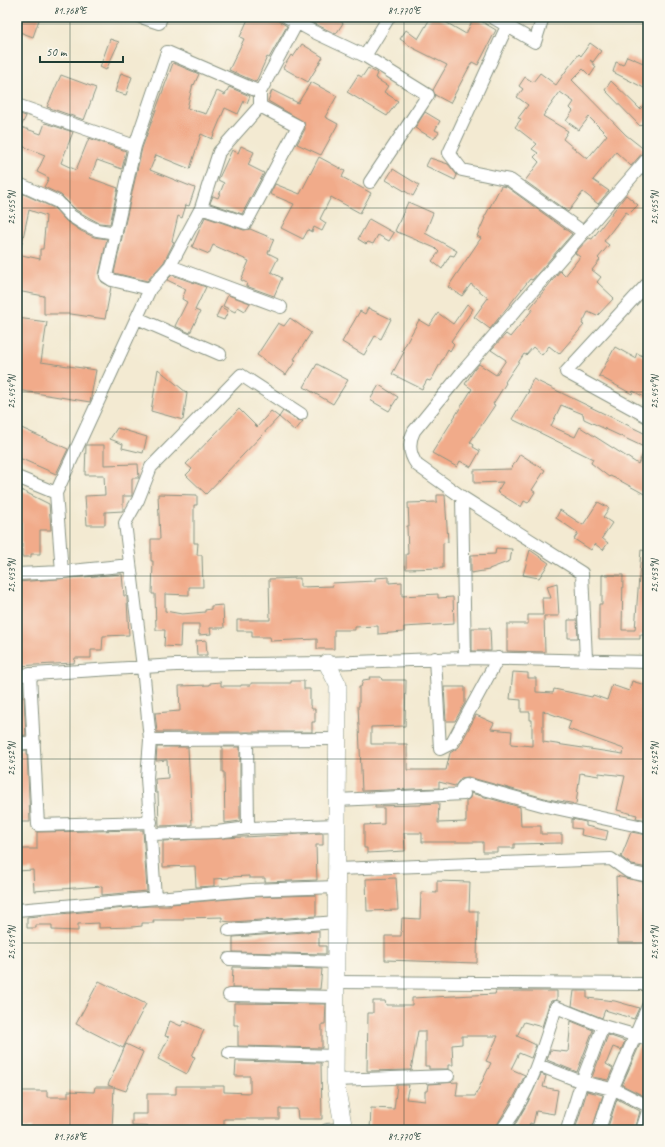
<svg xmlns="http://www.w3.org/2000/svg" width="665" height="1147" viewBox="0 0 665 1147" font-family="Caveat,sans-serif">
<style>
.building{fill:#f1ab8a;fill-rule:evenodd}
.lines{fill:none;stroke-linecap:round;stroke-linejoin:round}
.street-casing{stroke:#899483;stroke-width:14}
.secondary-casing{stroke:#899483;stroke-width:18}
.street{stroke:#fff;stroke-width:12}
.secondary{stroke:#fff;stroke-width:17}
.ticks{fill:none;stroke:#1f3d34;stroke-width:1;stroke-opacity:0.45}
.neatline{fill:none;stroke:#1f3d34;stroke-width:1.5}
.ticks-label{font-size:10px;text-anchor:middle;fill:#1f3d34}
</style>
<rect width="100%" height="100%" fill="#fbf7ec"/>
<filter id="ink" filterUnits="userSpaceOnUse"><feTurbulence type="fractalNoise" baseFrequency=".025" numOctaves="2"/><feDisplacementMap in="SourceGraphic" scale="8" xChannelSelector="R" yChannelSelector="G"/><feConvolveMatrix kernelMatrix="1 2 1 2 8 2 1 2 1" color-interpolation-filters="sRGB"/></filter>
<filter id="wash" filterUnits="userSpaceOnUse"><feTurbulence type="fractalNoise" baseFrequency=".012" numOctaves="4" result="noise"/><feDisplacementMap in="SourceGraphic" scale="16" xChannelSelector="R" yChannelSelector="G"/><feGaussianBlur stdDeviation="0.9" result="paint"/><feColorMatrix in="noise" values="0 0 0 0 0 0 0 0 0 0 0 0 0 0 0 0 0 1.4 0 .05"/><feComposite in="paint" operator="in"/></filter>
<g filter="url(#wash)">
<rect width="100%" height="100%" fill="#f3ead2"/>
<g id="blocks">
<path class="building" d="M17,17H40L33,37L17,31Z
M249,17H272L287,26L269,58L267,57L256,82L229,70L244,39L240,37Z
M314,17H333L343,23L336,34L311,22Z
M431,17H437L466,34L474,17L496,30L478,65L472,62L450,103L435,95L433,90L447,65L413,48L400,39L406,30L418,39Z
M110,39L119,42L106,70L100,67Z
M590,43L601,51L593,62L590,60L596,67L590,76L583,69L572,80L626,135L645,150L631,166L616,152L593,180L609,191L598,204L583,192L568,212L525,181L539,162L534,157L538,153L532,149L537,144L515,127L521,119L518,118L528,105L517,97L523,89L519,86L525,77L533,82L540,73L556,85L568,68L579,54L581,56ZM560,92L574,102L570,108L573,111L566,121L579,130L589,117L607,135L587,159L563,139L568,131L543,116Z
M302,44L323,57L308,82L283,68L291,55L293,57Z
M627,56L648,65V90L613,72L616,62L623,65Z
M173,63L199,74L194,85L193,84L187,108L206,114L217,91L225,95L229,87L250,96L247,103L244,101L238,114L225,108L212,139L201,134L190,169L156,155L150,170L195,188L189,206L186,205L182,218L178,216L172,241L174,242L164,262L147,281L114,273L142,148Z
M368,68L377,73L375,78L388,86L384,92L398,101L387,116L347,92L358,75L362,77Z
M121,73L132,77L126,95L115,92Z
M61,75L96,88L84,120L47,107Z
M611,81L640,109L648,101V118L640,126L605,90Z
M311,82L337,96L325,117L338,124L321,155L297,144L305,129L304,122L268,101L272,90L298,103Z
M425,112L440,121L435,130L439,132L434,139L415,128Z
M17,113L26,116L21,127L41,134L45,123L73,132L61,163L76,170L89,138L126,151L122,169L97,160L90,178L118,188L110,224L99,223L88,217L76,210L61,195L44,187L49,178L37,172L45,155L17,144Z
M241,146L254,152L248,165L264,173L242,214L210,203L213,196L218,198L224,183L218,180L232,150L238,153Z
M319,157L345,171L342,177L371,193L360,213L331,197L320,219L326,223L322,231L314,227L312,232L308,230L303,239L281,228L294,204L270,194L275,184L300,194Z
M430,158L448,164L457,175L455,180L426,166Z
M393,169L419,185L413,196L386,180Z
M501,186L507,187L572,234L532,280L530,279L490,329L474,317L488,298L471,284L462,296L448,287L481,238L477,236L485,218H484Z
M17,191L54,208L66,221L81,231L94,237L107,239L99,275L102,282L111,287L105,319L71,314H44V296L17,291V254L40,259V249H43L46,216L29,210L21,247L17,246Z
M626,195L638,205L629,214L626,212L604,241L609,245L598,258L600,260L592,270L601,277L597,282L614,298L597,316L588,312L582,324L584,325L559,354L549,346L542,355L533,347L526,355L524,354L505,382L506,383L493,404L495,405L470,442L474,445L473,447L480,451L471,467L460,461L457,467L432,453L472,389L465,384L474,370L479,364L496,375L506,360L491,350L506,334L510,337L533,309L530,308L560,271L565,276L580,257L575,253L589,238L592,239Z
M408,202L433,213L425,233L457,251L454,256L450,255L442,269L432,261L439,252L435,248L395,231Z
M205,217L244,230L250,229L274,239L268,253L278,258L271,272L282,278L274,296L246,286L247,283L241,280L249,261L213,245L209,254L192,247Z
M369,219L394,233L389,241L378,235L373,244L368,242L366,244L358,239Z
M172,275L206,287L195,310L200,312L190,333L175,326L187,302L182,299L186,289L167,280Z
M228,295L250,303L245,311L238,307L235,312L223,306Z
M467,304L473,309L451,341L454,344L450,351L448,349L433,377L430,381L427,380L422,389L392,374L404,352L402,351L419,320L429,326L438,313L453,324Z
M221,307L228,311L224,320L216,317Z
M368,308L391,319L381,339L375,336L364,355L342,342L360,311L365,314Z
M17,318L47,322L41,362L96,370L90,402L17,390Z
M290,318L311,333L294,359L296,360L286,375L257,355L278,323L284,326Z
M615,347L635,358L637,353L648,359V399L633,391L632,394L599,376Z
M317,364L348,380L333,404L304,387Z
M158,369L187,393L183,420L151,411Z
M533,379L648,435V496L617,479L610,476L609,477L591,463L593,459L512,419L529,391L528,390ZM561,405L583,414L584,419L646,448L638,464L580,427L575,437L551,426Z
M379,385L398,397L389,411L370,400Z
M239,409L257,427L271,411L279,417L206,494L186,475L192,469L186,464Z
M283,411L297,420L303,421L295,431L279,417Z
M17,426L68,449L56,474L17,457Z
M117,428L147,437L143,453L122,448L123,444L110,439Z
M86,445H104V465L138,464L139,478H132V496H123V511L105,512V525H87L85,496L105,495L104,475H85Z
M520,454L545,470L532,490L535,492L528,503L524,501L521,507L497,492L503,482L474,483V470L511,469Z
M17,488L49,504L51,530H40V554H31V557H22V523L17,522Z
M158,494L197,495V505H194V543H198L197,555H202L203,587H189V595L165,594V611L182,614L205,612V610L211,609V606L223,605L224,628H210L211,634L199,635V624H181L180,647L164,646L165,630H156L155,594H152L153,561H151V539H160Z
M437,495H445L448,542L443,543V568L406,569V554H408L407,526H409L408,503L437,502Z
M598,502L609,508L603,517L612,523L602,538L608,543L603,550L595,544L591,550L574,539L578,533L556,518L560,510L583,525Z
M496,548L512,549L510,561L489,569V570L471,573V555L495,554Z
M530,550L549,563L539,578L523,575Z
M641,550L648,551V635H640V639H599V604H602V575H623L622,630H635Z
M122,574L124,596H127V601L129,635L103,636L102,650H91V658H75L74,663L17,666V582Z
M389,577V583L402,582V596L438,594V598L453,597L454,624L404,627V632L378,634V626L355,627V630H334V649H317V639L271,641L270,637H252V631H237V620H270L269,579L300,578V587L333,586L332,583L375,581V578Z
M557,583L559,616H544L545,652L507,651V624H528V615H543L542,598H551L547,586Z
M568,620H577L578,638H568Z
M472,628H490L491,651H472Z
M206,640L207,655H197L196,641Z
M513,672L528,673V678H536V692L553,693L554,689L592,697L593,695L607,700L612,685L629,691L632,681L648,686V713L644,727H648V820L636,818L637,815L617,810L625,776L599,773V776L580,773L576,804L548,799L468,777L461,778L455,786L439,782V788L362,791L358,706H359V687H361L363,680L370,679L369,677H381L382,680H406L405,726L371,727V744H407V770H446L450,753L459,747L476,715L494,723L491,729L512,731L511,744L532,746V720H530V712H521V700L510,699ZM543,711L571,721L568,729L624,749L623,754L543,742Z
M291,681H304V689H310V705L312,709H315V722H312V732H157L155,713L180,711L179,686L210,685V683L221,682V686H241V685H251V683H291Z
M444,687H465V703L455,721H446Z
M17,697H24L26,735L17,736Z
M157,747H188L192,825L159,826L158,793H156L155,779L168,778L167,760L156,761Z
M222,747H240V821L225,823L224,772H222Z
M27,750L30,822H17V751Z
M471,793L520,807L521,826H541V834H562V843L514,844V848H497V852H483V842H422V833H404L405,851L367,853V848H364V825L384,824V808H375V806L421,805V804L439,803L438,823L466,822V801L470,798Z
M572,819L586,822V826L608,831L606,840L581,835L582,829L572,828Z
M143,830L147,891L102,895V886L34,891L33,870L17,871V849H37V832Z
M631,832L648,835V868L632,865L621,857Z
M323,833V845H316L317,880L265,882V878H249V876L229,877V878L214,879V886L196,887L195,866L163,867V841Z
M616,876L648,883V941H645V943H618Z
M396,878L398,910L367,911L366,879Z
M437,881L470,882L469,911H478L477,963L385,960V936H401L402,918L420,919L421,892L437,893Z
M316,895V916L232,922L222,921V917L183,918V920H153L154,923H142V926L132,927L99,928V923L78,924V931L52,930V925H36V928H27V917L148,906H171V904L251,897Z
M319,931V946H326V954L233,952V937Z
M233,967L322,969L320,989L232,988Z
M99,981L146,1004L123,1048L76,1024Z
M496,991H557V1000L551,1001L549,1004L542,1027L524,1022L517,1036L536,1045L531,1058L519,1053L511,1069L525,1075L515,1095L498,1123L496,1130H370L371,1108L394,1109L397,1085H409L406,1099L425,1101V1091H427L428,1084L458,1082L456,1096H475L491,1063L486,1061L498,1036H462V1044L452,1045L453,1065H448V1069H429V1066H425V1031H418L411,1070L367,1071L368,1013H373V1001H385L386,1005H412V998L495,994Z
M574,991H587V998L615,1001L639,1008L634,1019L605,1010L602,1018L572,1006Z
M234,1003L326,1004L325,1024H322V1048L238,1046V1025H234Z
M170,1021L181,1026L184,1021L204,1030L192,1056L195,1057L187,1074L158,1059L169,1037L165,1036Z
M571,1021L593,1030L577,1072L547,1060L550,1050L568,1052Z
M608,1035L625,1041L621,1050L613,1047L606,1064L613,1068L608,1080L592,1077Z
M126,1044L143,1052L126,1091L114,1087L112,1130H33V1126H17V1091H47V1097H68V1091L94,1092L95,1087H113L108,1085Z
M640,1044L648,1046V1088L644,1096L622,1085Z
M236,1061L321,1063L322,1119H298L297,1109H279V1119H224V1129L132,1126V1114H147V1094H176V1086H224V1092L250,1093V1076H235Z
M541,1074L546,1076L543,1087L558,1090L554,1114L536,1111L533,1124L530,1123L528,1130H512L528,1102Z
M587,1091L603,1095L592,1130H575Z
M617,1099L640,1111L635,1130H607Z"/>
</g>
</g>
<g filter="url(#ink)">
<use href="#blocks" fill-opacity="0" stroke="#899483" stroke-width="1"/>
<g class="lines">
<g class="street-casing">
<path id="street" d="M141,17L159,23L161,17
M287,17L314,32L365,56L428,95L370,182
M492,17L535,42L543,17
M507,26L449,153L462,170L510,180L583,232
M365,56L389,17
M17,105L135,146
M17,183L58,202L71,216L84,224L97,230L116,233
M201,208L246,223L298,126L260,106
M170,266L281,307
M648,283L566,372L648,417
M150,289L112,280L106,276L135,146L167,52L260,92
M137,318L220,354
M17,477L56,493
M462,497L465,658
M62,572L56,493L150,289L170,266L201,208L219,152L260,106V92L300,17
M17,574L62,572L130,565
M435,658L440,749L452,743L498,658
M586,659L582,573L462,497L417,465C409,454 408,443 414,431L464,370L648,158
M30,674L38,825L151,822
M17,675L176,665L327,663L465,658L648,662
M247,739L248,828
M150,740L338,739
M17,744L34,742
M337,800L464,794L462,788L466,784L546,806L648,828
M151,834L217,832L248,828L338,825
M337,869L611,859L629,872L648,876
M155,898L147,778L150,740L143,667L125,523L138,500L151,467L241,375L301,414
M17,910L251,890L337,887
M229,930L337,922
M229,959L336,962
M335,982L648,984
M229,995L336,997
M229,1053L336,1056
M538,1065L582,1082L616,1090L648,1106
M335,1080L448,1076
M327,1130L344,1129
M504,1130V1127C531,1091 543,1049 556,1007L603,1026L648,1039
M567,1130L581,1084L603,1026
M599,1130L612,1090L648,1006
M642,1130L648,1111"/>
</g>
<g class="secondary-casing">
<path id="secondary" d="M327,663L338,685L335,1080L344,1130"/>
</g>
<use href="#street" class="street"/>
<use href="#secondary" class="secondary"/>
</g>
</g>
<path class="ticks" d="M70,17V1130M404,17V1130M17,24H648M17,208H648M17,392H648M17,576H648M17,759H648M17,943H648M17,1127H648"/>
<rect width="665" height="1147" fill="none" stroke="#fbf7ec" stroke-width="44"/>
<path d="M40 56v6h83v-6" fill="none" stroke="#1f3d34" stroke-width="2"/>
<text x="46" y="56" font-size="12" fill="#1f3d34" stroke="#fbf7ec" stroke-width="3" paint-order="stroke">50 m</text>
<rect x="22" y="22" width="621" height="1103" class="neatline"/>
<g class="ticks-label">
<text x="70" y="14">81.768°E</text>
<text x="404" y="14">81.770°E</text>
<text transform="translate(11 208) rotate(-90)" y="4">25.455°N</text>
<text transform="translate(654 208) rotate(-90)" y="4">25.455°N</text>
<text transform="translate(11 392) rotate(-90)" y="4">25.454°N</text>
<text transform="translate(654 392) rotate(-90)" y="4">25.454°N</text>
<text transform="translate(11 576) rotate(-90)" y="4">25.453°N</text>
<text transform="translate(654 576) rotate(-90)" y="4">25.453°N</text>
<text transform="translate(11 759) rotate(-90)" y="4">25.452°N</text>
<text transform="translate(654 759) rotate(-90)" y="4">25.452°N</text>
<text transform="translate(11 943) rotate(-90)" y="4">25.451°N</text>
<text transform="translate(654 943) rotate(-90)" y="4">25.451°N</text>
<text x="70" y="1140">81.768°E</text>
<text x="404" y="1140">81.770°E</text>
</g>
</svg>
